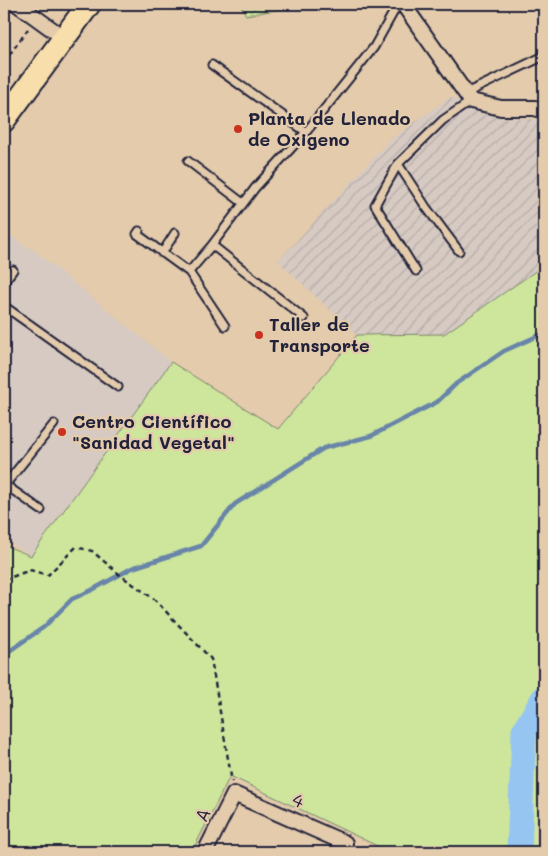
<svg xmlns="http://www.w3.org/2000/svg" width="548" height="856" viewBox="0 0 548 856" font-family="Mali,sans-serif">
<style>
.built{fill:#d6cac2}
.industrial{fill:url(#industrial-furrows)}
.grass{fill:#cde69c;stroke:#78846c}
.garden{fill:url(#garden-furrows);stroke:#78846c}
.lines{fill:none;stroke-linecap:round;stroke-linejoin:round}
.stream{stroke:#6884a8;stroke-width:4.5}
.river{stroke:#96c5f1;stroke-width:25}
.lane-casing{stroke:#22223b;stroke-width:11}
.street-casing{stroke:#22223b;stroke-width:18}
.primary-casing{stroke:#22223b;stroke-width:26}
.path{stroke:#22223b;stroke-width:2.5;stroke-dasharray:5 4;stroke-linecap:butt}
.lane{stroke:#e3cbac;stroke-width:7}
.street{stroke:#e3cbac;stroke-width:14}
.primary{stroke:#f8deab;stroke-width:22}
.poi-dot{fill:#c8321e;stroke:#e3cbac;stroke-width:2}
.labels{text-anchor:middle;stroke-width:4.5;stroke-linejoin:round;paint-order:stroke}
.poi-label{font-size:18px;font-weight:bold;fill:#22223b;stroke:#e3cbac;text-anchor:start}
.street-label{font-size:18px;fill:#22223b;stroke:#e3cbac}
</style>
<defs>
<pattern id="industrial-furrows" width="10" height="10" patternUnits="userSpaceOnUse" patternTransform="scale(1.25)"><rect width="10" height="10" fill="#d6cac2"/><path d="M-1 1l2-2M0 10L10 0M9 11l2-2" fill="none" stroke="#b7ada8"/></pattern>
<pattern id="garden-furrows" width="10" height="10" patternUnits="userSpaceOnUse" patternTransform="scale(1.25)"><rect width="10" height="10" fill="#cde69c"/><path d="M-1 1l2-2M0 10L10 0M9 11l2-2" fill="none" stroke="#b0c587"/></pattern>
</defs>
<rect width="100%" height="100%" fill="#e3cbac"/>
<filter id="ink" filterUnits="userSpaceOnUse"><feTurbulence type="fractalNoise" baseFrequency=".02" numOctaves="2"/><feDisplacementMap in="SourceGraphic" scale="10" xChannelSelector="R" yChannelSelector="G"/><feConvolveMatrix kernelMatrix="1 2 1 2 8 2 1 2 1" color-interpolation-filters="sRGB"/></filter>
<g filter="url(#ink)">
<path class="built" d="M9,235L37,253L171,362L31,556L4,538V524L12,510L4,502V241Z"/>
<path class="industrial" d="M450,97L504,117L544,120V251L543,266L444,334L357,335L278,261L390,140Z"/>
<path class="grass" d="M544,251V852H390L230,776L192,852H4V545L31,556L171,362L278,429L357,335L444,334L543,266Z"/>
<path class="garden" d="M240,4H312L246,15Z"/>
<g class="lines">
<path class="stream" d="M4,653L8,652L44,627L72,599L92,590L132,568L201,546L235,504L324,448L371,436L437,402L457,383L504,351L544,333"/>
<path class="river" d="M519,852L524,731L544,697"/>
<g class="lane-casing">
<path id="lane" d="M212,65L306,132
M466,93L544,56
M188,161L243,203
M398,164L426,207L459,251
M139,231L137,234L189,272L212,245
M162,253L175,233
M416,271L375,205L398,164L443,120L471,101
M189,272L225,326
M4,282L13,270
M4,306L118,387
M304,318L212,245L255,188L306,132L374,47L398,4
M4,484L41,510
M5,485L54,424"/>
</g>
<g class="street-casing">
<path id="street" d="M17,4L64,38
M403,4L471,101L501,108H535L544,111
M205,852L234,794L345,843L341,852"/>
</g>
<g class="primary-casing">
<path id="primary" d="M4,120L89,4"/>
</g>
<path class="path" d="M4,62L28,29
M4,580L30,570L48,575L76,547L92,551L120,575L154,599L211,659L232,782"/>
<use href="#lane" class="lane"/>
<use href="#street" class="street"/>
<use href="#primary" class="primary"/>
</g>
</g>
<g class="poi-dot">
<circle cx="238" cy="129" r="5"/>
<circle cx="259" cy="335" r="5"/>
<circle cx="62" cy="432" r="5"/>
</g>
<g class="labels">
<g class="poi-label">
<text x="248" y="125">Planta de Llenado<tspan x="248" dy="21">de Oxigeno</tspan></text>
<text x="269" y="331">Taller de<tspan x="269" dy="21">Transporte</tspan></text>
<text x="72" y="428">Centro Científico<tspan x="72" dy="21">"Sanidad Vegetal"</tspan></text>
</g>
<g class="street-label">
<text transform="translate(298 801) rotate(24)" y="6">4</text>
<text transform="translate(203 815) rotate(-64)" y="6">A</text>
</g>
</g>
<rect width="548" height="856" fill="none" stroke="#e3cbac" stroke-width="20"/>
<rect x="10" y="10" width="528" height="836" fill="none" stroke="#22223b" stroke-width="2" filter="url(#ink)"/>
</svg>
